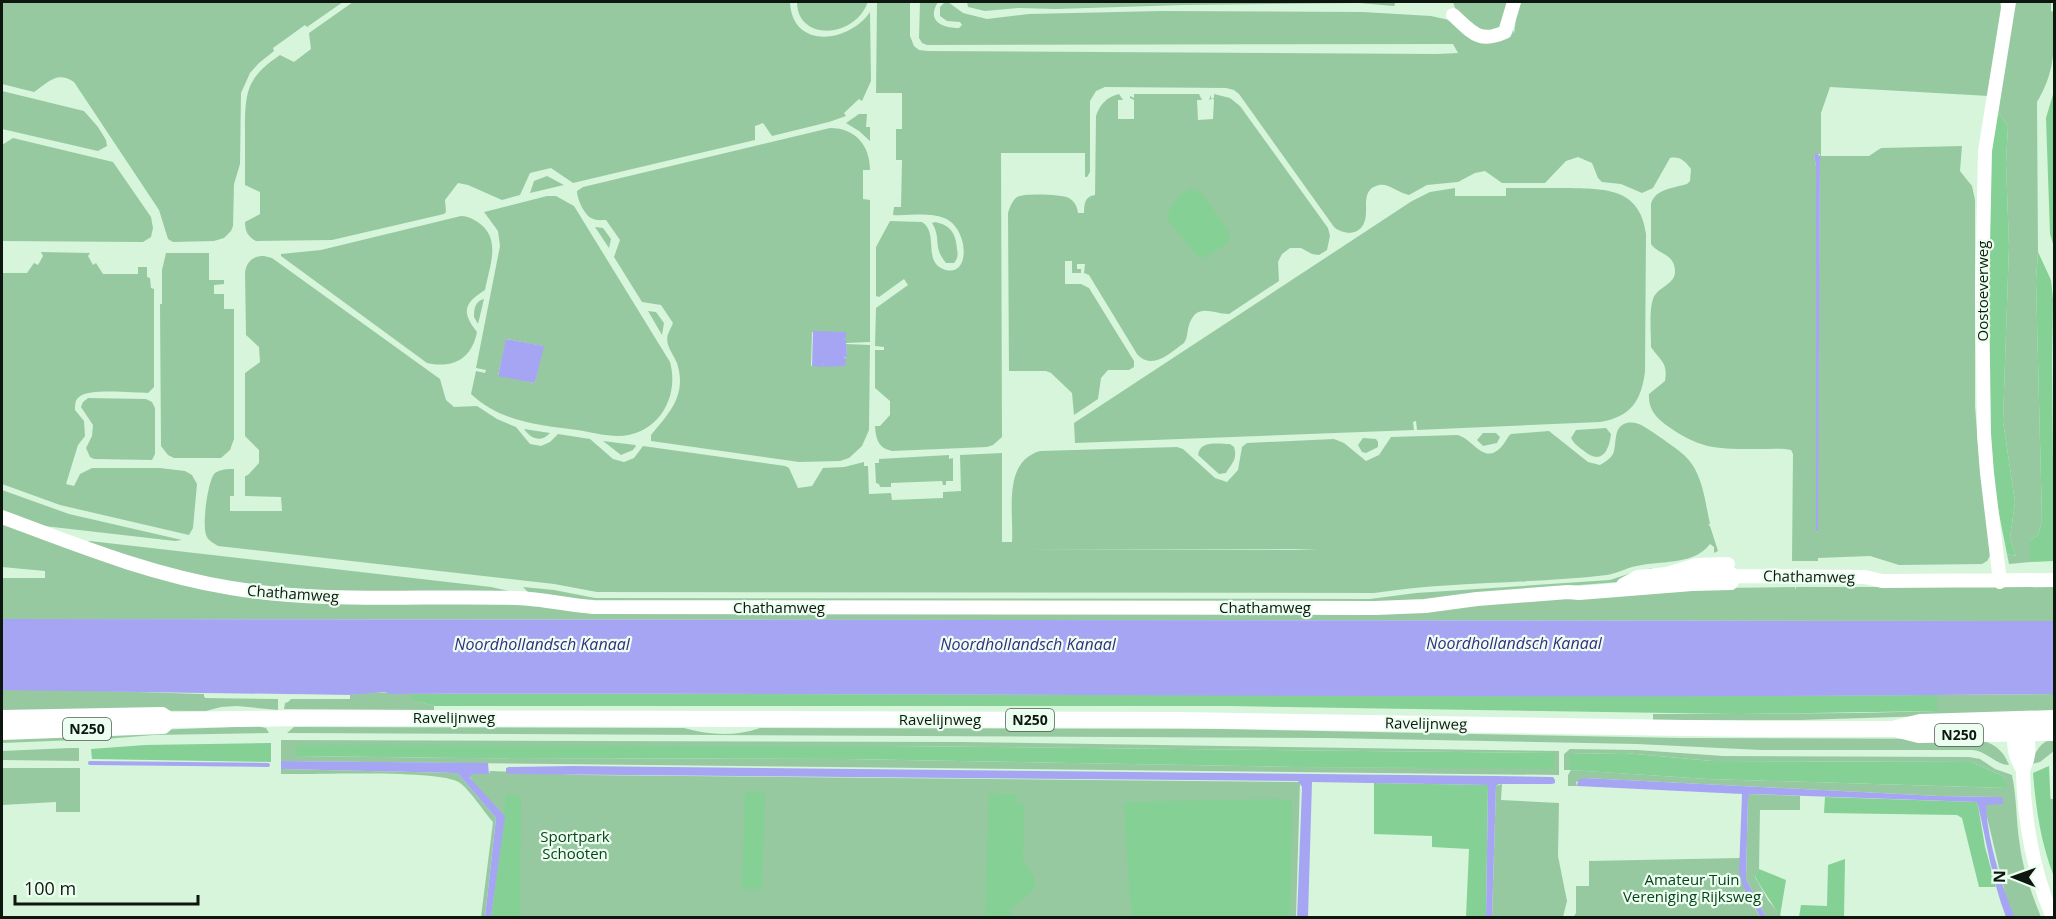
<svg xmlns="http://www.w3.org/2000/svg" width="2056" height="919" viewBox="0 0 2056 919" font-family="'Open Sans',sans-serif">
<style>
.green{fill:#97c9a1;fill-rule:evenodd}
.forest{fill:#84d095}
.water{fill:#a6a5f4}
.pier{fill:#d6f5db}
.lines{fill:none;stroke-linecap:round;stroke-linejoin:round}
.stream{stroke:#a6a5f4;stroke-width:4}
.minor{stroke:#fff;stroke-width:14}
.major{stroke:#fff;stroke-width:16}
.labels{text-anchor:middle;stroke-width:4.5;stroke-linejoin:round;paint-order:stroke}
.shield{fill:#ecfeef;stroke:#505c52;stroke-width:1.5}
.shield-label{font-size:14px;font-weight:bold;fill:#0d170f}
.street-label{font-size:15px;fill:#0d170f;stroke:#ecfeef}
.park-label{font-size:15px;fill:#09431e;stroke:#ecfeef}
.water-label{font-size:16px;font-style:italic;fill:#382a83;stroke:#ecfeef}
</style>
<rect width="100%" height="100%" fill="#d6f5db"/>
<path class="green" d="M2,2H343L307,27L305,25L273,48L274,51L259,63L250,73L241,93L240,164L234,184L233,226L231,231L224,238L214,241L173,242L168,239L159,210L74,82C57,71 50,81 34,92L2,84Z
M353,2H790C792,50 849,43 870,12L871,81L862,101L859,99L844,113L846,116L829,122L772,136L763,123L755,126V140L573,183L551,168L530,173L520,195L502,200L468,185L458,183L445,200L446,212L444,214L332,240L256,241C248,237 245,231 245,222L260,214V192L245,185C245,166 245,148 245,129C245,92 247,77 280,55L294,62L311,49L309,33Z
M797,2H868C865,9 861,16 854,21C833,38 797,33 797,2Z
M877,2H910V36L914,46L919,50L928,51L1437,54L1458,53L1453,44L927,45L922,43L919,38L920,2H938C926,21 942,28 959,28L962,25L960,22L947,21L940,16V7L944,3L948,2L963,13L987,19L1029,14L1162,11L1363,12L1431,16L1449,20L1476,39L1512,26L1514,34L1518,2H2000L2002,12L1989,96L1830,87L1821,113V156H1869L1881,148L1962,146L1960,171L1972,186L1975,200V406L1979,457L1991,554L1987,561L1982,564L1899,565L1870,556L1818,558V561H1792L1793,454L1791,450C1781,448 1769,449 1759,449C1717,449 1701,450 1666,425C1655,417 1648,408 1649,394L1665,381C1668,362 1661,362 1651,347C1651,334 1649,310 1653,299C1658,285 1680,285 1674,265C1671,254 1657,253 1651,244V204C1655,189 1673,188 1687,184L1690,181L1691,169C1685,161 1680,156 1670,158L1653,188L1642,193L1621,184L1602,182L1598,178L1592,163L1578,157L1566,161L1545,183H1502L1485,171L1475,173L1458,182L1427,185L1409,195C1399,193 1388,183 1379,185C1358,190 1371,212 1363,225C1357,236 1342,234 1334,227L1239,94L1234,90L1226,88L1105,87L1096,91L1090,101V172L1087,177H1085V153H1001L1002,437L993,445L987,447L892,451C878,448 876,439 875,426H880L890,415V401L875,388V350H884V347L875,346L876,308L908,285L904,279L879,297L876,296V247L890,221L922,222C939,233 923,261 943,269C972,280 969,227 944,218C929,212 909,216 893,215L894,207H901L902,160H896V129H902V93H876ZM1820,154V156L1817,532L1816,531V166L1814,155Z
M967,2H1395V4L1394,6L1359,3L1183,5L1056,9L1018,8L985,11L968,7Z
M1453,2H1509L1503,26L1486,35L1456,11Z
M2015,2H2051V11L2054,12C2054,48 2056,70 2037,102L2038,252L2036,280L2042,521L2038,535L2030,540V562L2009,564L2007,554L2016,556L2010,538L2015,502L2003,421L2009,246L2006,163L2008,126L1998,112Z
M2,91L84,111L98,127L106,140L107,146L98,151L2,129Z
M1119,94L1123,100H1118V119H1134V100L1130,98V96L1134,98V94H1199L1202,100H1197L1198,120L1213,119L1214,100L1213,98L1209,100L1211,95V98H1214V94L1230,98L1240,106L1328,228L1330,236L1327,250L1319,255L1312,254L1301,248H1290L1282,254L1278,262L1279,281L1229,314C1212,314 1197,302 1189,325C1187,331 1188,337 1184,343C1170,353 1152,371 1137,354L1089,275L1084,273L1085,264H1077V269H1081V273H1072V261H1065V284H1081L1089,288L1134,361V367L1129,370H1108L1101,378L1098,399L1074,415L1072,393L1051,373L1046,371H1009L1008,213C1010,207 1012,201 1017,197C1023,193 1062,194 1069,198C1075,202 1077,206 1078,213H1084C1084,204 1085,196 1095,195L1096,116C1100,104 1107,97 1119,94Z
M859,114H867L866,127H870V141L859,131L846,123Z
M830,128C856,128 870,146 870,170H863V199L870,200V342L846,343L843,338L812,332L811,366L824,363V366L847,357L846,344L870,345L869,430L862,446L849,458L840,461L799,462L651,441V435C670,412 687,395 677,363C673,353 663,343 669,332C670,329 672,326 673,323L661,305L642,302L614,257L620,240L606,220C601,220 596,221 591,218C584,214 577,199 577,191L583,187Z
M13,138L113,162L151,217L153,228L151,237L143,242L2,241V145Z
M547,176L564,185L530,193L534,181Z
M1455,188V196H1506V188C1526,188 1547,188 1567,188C1604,189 1640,187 1646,234L1645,372C1641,402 1630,417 1600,422L1417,430L1416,421L1413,422L1414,430L1075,443L1074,423L1412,201L1430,192Z
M547,196H556L574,206L670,362C680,398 657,436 618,436C605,436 590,432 577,430C538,425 501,422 471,394L476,371L485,373L486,370L476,368L500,246L498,231L484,212ZM507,339L543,346L535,383L498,375Z
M461,216C468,216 473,219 479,223C502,239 489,268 485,290C464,303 461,312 477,332C472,358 454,369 427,363L281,256V254L321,250Z
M935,222C951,225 956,234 957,249C958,255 958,258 954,263H946C932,246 942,239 932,223Z
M595,227L603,228L611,239L609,248Z
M41,252L90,253L88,256L93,265L96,263L103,274H138V267H147V277L150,278L151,288L154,289V387L148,393C134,393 89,388 79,397C75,400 75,405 75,410L84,421L85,436L78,445L66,484L74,486L80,474L92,468H160L185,471L192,475L197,484L193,528L189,535L60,505L2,484V273H27L34,263L38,265L43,256Z
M166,253H209V280H224V284L214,285V294H224V309H234V439L230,450L221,458H174L168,455L161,446L160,304H162V270Z
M264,256L272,258L440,379L446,400L454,407L477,406L497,419L516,427L530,444L541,446L550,442L558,434L590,439L613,459L624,462L634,458L643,446L785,466L789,468L798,488L812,486L823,468L844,467L864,462V466H868L869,494L891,493L892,500L943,498V492L961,491L960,455L1002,453V542H1012C1014,512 1002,462 1040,451L1177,447L1183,449L1215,478L1227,482L1238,470L1242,447L1247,443L1334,439L1344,443L1366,461L1379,455L1391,437L1457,435C1473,438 1484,467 1502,446C1506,442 1507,437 1511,434L1549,431L1588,462L1600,465C1605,462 1610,459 1613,454C1617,445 1613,429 1624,424C1635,419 1645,427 1654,433C1664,440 1675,447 1684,455C1703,472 1705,502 1710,524L1708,525L1710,526L1718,551L1714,553V547L1710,544C1695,564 1665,561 1642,565C1630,566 1619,573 1607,575C1530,584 1451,581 1374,593L597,592L554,584L218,546C214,543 209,541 207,537C201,528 208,479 215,473C221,469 227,469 234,469V496H230V511H282L281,497L245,496V476L248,475L259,463V450L245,436V373L260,362L259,347L246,335L245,272C247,261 253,256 264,256ZM1021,549H1294L1318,550Z
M484,299L478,324L474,317C474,309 475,301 484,299Z
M648,311L656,312L664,323L662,335Z
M88,398L146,399L152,402L155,408V454L152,460L94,459L90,457L86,448L92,436L93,425L81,407L83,402Z
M1606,428L1611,434C1609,452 1601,465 1584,451C1579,447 1574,444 1571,438L1576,430Z
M524,429L550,433C541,443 531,439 524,429Z
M1483,433H1496L1500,437L1497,443L1483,446L1477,440Z
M1363,438L1376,439L1378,442V447L1366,453L1362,452L1358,445Z
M603,441L635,445L636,446L633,450L621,455Z
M1230,444L1234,447C1238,460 1231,464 1226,473L1219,474L1198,455C1200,440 1218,444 1230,444Z
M949,455V459L953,458V481H946V485H943L942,481L891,483V487H880L879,484L876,483L875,463H879V459Z
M2,490L69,514L182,540L175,541L44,526L2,511Z
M2,523L129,570L166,580L282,601L1486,603L1724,588L1795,587L1796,590V587H2054V621L2,619V578H45V571L2,567Z
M90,541L491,587L509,591C428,592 345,596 264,588C203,581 145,562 88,542Z
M1652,568V572L1619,582L1488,592L1405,602H595L529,593L523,587L554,590L595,598L1370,599L1416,593L1610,580L1634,572Z
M2,690H69L204,694L205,698L278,699V710L237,706L221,707L206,711L2,710Z
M372,692L412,694L413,700L434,706V710L284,709L285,703L288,702L291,699H350V695Z
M2054,694V712L1800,720H1653V714L1858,713L1937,711V695Z
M257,726L266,728L269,733L154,735L93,740L98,735L107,732Z
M294,727L684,728C709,735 735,737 760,728L1222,729L1681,738L1976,739C1992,742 2003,749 2009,765C1996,765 1986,751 1973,750H1761L1637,744L1327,738L287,733Z
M2,736L71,737L77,740L2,743Z
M2054,738V751L2040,762L2032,764C2035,750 2041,742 2054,738Z
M281,740L961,742L1559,751V775L281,761ZM296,746H890L1554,753V768L1296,767L846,759L460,758L296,756Z
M69,748H79V761L2,760V751Z
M1570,749L1637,750L1723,756L1969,757L1980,759L1995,769L2012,775C2017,799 2016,822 2020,846C2023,870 2032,895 2041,917H2015L2007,901L1986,813L1987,804H2000L1999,797L1939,796L1585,778L1576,782L1577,786H1568V775L1571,770L1708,779L2005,788L2003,776L1971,762L1712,761L1625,753L1570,754V770H1564V754Z
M2,768H80V812H56V802L2,805Z
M281,769L455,773L459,775L496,818L485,917H481L493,822C484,812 470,790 460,783C442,769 311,775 281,774Z
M490,771L583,775L1300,782L1296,917H491L505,816L472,782L470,776L472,774H489Z
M1502,784L1501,800L1559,803L1558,856L1567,901L1563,917L1492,918L1496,786Z
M1750,794L1800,796V810H1760L1759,869L1755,877L1768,900L1782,917H1766L1746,879L1748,797Z
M2050,799H2054V863L2051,850Z
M1740,858C1739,883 1748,896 1760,917L1573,918L1576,913V886H1589V861Z"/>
<path class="forest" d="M2054,91V247L2050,234L2046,118Z
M1998,112L2008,126L2006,163L2009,246L2003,421L2015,502L2010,538L2016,556L2007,554L1994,488L1990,434L1987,279L1991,148Z
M1190,189L1201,192L1227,229L1230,237L1228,243L1204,258L1197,256L1168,220C1167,208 1179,193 1190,189Z
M2038,252L2051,280L2053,299L2052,361L2054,561L2030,562V540L2038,535L2042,521L2036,280Z
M412,694C920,693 1429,697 1937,695V711L1738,714L1230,706H434L412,700Z
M271,743V762L92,759L91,749L145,745Z
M296,745L890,746L1554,753V769L1296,767L846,759L460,758L296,756Z
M1625,753L1712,761L1971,762L2003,776L2006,788L1708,779L1570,770L1569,754Z
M2049,766L2054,877C2041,843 2036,810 2033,773Z
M1374,783L1488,785L1486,917H1466L1469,849L1432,847V836L1374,834Z
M745,792L765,793L762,889H742Z
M989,793L1017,794L1016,803L1024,804L1023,859L1035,879L1034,889L1022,901L1011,908L1010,917H985Z
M506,795L521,796L520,917L491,918Z
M1825,797L1976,802L1978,805L1985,847L1996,887H1979L1962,818L1957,815L1824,813Z
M1278,799L1292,800L1290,917H1134L1130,902L1124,802Z
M1845,859L1844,917H1799L1801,905L1827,906L1828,865Z
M1759,869L1786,880L1780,916L1758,882L1755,876Z"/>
<path class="water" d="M1816,153L1820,156L1818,532L1816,531V166L1814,155Z
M813,331L846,332V338L843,339L846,340L847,357L843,358L846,359L845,366L824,367L823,363L822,367L812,366Z
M506,339L544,346L535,383L498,376Z
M2,619L2054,621V694C1500,700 945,692 390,694L384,692L350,695L2,690Z
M281,761L488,763L489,774H472L470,778L505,816L491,917H485L496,818L459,775L455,773L281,769Z
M574,766L1494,776L1553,777L1555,780V783L1552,784H1499L1496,786L1492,918L1486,917L1488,785L1312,782L1308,917L1297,918L1302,787L1298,781L513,774L506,773V768L509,767Z
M1585,778L1939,796L1999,797L2003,798V804L1987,805C1984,829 2004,894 2015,917H2006C1992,880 1987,844 1978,805L1976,802L1750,794L1748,798L1746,879L1766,917H1760L1743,886L1739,872L1742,794L1577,786L1578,780Z"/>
<path class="pier" d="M204,694L339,695H350V698L204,697Z"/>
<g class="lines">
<path class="stream" d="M90,763L268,765"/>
<path class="minor" d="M1453,15C1472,32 1479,44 1505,32L1514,2
M2,517C77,545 151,575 231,588C325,604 421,595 517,598C543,599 568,605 593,607L1375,608L1425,606L1477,599L1568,592L1579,593L1692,584L1731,583L1735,576
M1677,579L1695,574H1731L1735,576L1865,577L1882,581L2054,580
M2000,582L1987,473L1984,434L1982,291L1985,151L2009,2
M1623,585L1638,577L1667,574L1696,565L1728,564
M2023,724C2028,735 2030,749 2027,760C2025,765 2023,768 2023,773C2024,821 2034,874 2053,918
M2018,726C2011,741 2015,757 2023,770"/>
<path class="major" d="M2,718L162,715L169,720L307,718L1180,720L1749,729H1892L1920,722L2054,718
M1899,730L1919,735L2054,733
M2,732L163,726L169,720"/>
</g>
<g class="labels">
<g class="shield">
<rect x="1006" y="709" width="48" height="22" rx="4.5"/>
<rect x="63" y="718" width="48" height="22" rx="4.5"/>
<rect x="1935" y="724" width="48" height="22" rx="4.5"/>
</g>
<g class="shield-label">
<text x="1030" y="725">N250</text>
<text x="87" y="734">N250</text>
<text x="1959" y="740">N250</text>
</g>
<g class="street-label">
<text transform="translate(1983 291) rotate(-90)" y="5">Oostoeverweg</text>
<text transform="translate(1809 577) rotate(1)" y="5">Chathamweg</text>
<text transform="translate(293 594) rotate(4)" y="5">Chathamweg</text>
<text x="779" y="613">Chathamweg</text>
<text x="1265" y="613">Chathamweg</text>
<text x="454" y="723">Ravelijnweg</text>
<text x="940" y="725">Ravelijnweg</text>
<text transform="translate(1426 724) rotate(1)" y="5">Ravelijnweg</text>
</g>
<g class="park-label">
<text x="575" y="842">Sportpark<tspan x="575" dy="17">Schooten</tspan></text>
<text x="1692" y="885">Amateur Tuin<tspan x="1692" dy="17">Vereniging Rijksweg</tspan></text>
</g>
<g class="water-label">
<text x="1514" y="649">Noordhollandsch Kanaal</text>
<text x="542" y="650">Noordhollandsch Kanaal</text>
<text x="1028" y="650">Noordhollandsch Kanaal</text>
</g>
</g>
<rect width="2056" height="919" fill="none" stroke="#0d170f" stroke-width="6"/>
<g transform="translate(2014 877) rotate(271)" stroke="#ecfeef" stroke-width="4.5" paint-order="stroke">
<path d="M0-4.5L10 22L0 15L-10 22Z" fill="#0d170f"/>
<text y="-9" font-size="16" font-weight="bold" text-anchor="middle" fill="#0d170f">N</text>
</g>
<path d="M15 895v9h183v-9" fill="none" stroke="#0d170f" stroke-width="3"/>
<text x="24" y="895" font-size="18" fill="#0d170f" stroke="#ecfeef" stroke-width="4.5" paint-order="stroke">100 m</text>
</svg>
